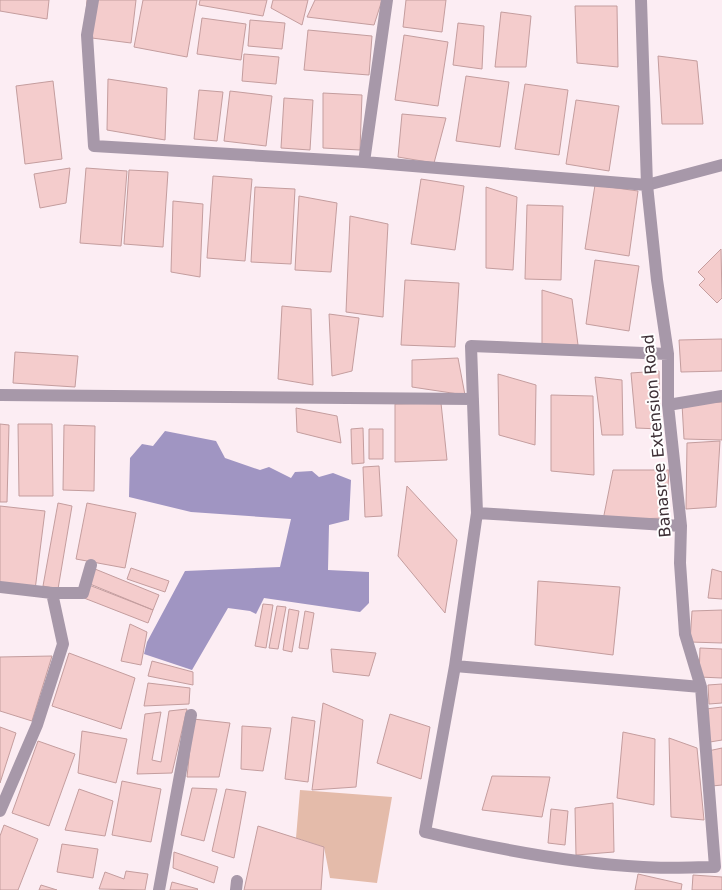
<svg xmlns="http://www.w3.org/2000/svg" width="722" height="890" viewBox="0 0 722 890" font-family="'DejaVu Sans',sans-serif">
<style>
.green{fill:#e4bbaa}
.water{fill:#a095c2}
.building{fill:#f4cccc;stroke:#c49d9e}
.lines{fill:none;stroke-linecap:round;stroke-linejoin:round}
.service{stroke:#a798a9;stroke-width:12}
.minor{stroke:#a798a9;stroke-width:12}
.labels{text-anchor:middle;stroke-width:4;stroke-linejoin:round;paint-order:stroke}
.street-label{font-size:16px;fill:#3e3036;stroke:#fff}
</style>
<rect width="100%" height="100%" fill="#fcedf3"/>
<path class="green" d="M300,790L392,797L377,883L330,878L324,847L296,838Z"/>
<path class="water" d="M165,431L216,441L225,458L260,470L269,467L291,478L295,472L312,471L319,477L333,473L351,480L349,520L329,525L328,570L369,572V603L360,612L264,598L256,614L250,611L228,608L192,670L144,654L147,642L185,571L280,567L291,519L191,512L129,497L130,458L142,444L153,446Z"/>
<path class="building" d="M0,0H49L47,19L0,11Z
M87,0H136L131,43L84,37Z
M143,0H197L187,57L134,47Z
M200,0H267L263,16L199,5Z
M273,0H308L302,25L271,8Z
M315,0H382L374,25L307,17Z
M406,0H446L442,32L403,27Z
M575,6H617L618,67L577,63Z
M501,12L531,16L526,67H495Z
M202,18L246,24L241,60L197,54Z
M250,20L285,23L282,49L248,46Z
M458,23L484,26L482,69L453,65Z
M308,30L372,36L369,75L304,70Z
M404,35L448,42L438,106L395,100Z
M244,54L279,57L276,84L242,81Z
M658,56L697,61L703,124H662Z
M466,76L509,82L500,147L456,141Z
M108,79L167,88L165,140L107,130Z
M53,81L62,159L25,164L16,86Z
M525,84L568,90L559,155L515,149Z
M199,90L223,92L217,141L194,139Z
M230,91L272,96L266,146L224,141Z
M323,93L362,95L360,150L323,148Z
M284,98L313,100L310,150L281,148Z
M576,100L619,106L609,171L566,164Z
M402,114L446,118L434,163L398,157Z
M70,168L66,203L40,208L34,174Z
M86,168L127,171L121,246L80,243Z
M129,170L168,172L163,247L124,244Z
M213,176L252,179L245,261L207,258Z
M421,179L464,186L455,250L411,244Z
M595,185L638,191L629,256L585,249Z
M255,187L295,189L291,264L251,262Z
M486,187L517,197L513,270L486,268Z
M299,196L337,203L331,272L295,270Z
M173,201L203,204L200,277L171,272Z
M527,205L563,206L561,280L525,279Z
M350,216L388,224L383,317L346,312Z
M721,249L722,298L717,303L699,285L705,279L698,272Z
M595,260L639,266L629,331L586,324Z
M405,280L459,283L455,347L401,345Z
M542,290L572,299L578,345H542Z
M282,306L311,309L313,385L278,379Z
M329,314L359,318L352,371L332,376Z
M722,339V371L681,372L679,340Z
M15,352L78,356L75,387L13,383Z
M458,358L465,395L412,387V360Z
M659,371L660,429L636,428L631,373Z
M498,374L536,385L535,445L499,435Z
M595,377L622,380L623,435H602Z
M551,395L593,396L594,475L551,471Z
M722,402V440L684,439L682,404Z
M441,403L447,460L395,462V404Z
M296,408L337,416L341,443L297,432Z
M0,424L9,425L7,502H0Z
M18,424H52L53,496H19Z
M64,425L95,426L94,491L63,490Z
M363,428L364,463L352,464L351,429Z
M369,429H383V459H369Z
M720,441L716,507L686,509L687,443Z
M379,466L382,516L365,517L363,467Z
M613,470H669L666,518L603,520Z
M407,486L457,540L445,613L398,556Z
M58,503L72,506L58,589L43,586Z
M87,503L136,513L125,568L76,559Z
M0,506L45,511L35,590L0,586Z
M131,568L169,581L165,592L127,579Z
M95,569L159,595L153,610L90,584Z
M712,569L722,572V599L708,598Z
M538,581L620,587L613,655L535,645Z
M89,585L153,610L148,623L84,598Z
M263,604L273,605L266,648L255,646Z
M277,606L286,607L278,649L269,648Z
M289,609L299,611L292,652L283,650Z
M722,610V643L690,642L692,611Z
M305,611L314,613L308,649L299,648Z
M130,624L147,632L141,665L121,661Z
M700,648L722,649V678L699,677Z
M331,649L376,653L369,676L333,672Z
M69,653L135,678L121,729L52,706Z
M52,656L32,721L0,711V657Z
M152,661L193,672V685L148,676Z
M148,683L190,688L189,704L144,706Z
M722,684V703L709,704L708,685Z
M323,703L363,720L356,787L312,790Z
M722,707V740L710,742L706,709Z
M187,709L172,773L137,774L145,714L161,712L152,760L161,762L169,711Z
M390,714L430,727L421,779L377,763Z
M292,717L315,721L308,782L285,779Z
M193,719L230,723L219,777H187Z
M242,726L271,728L263,771L241,769Z
M0,727L16,733L0,783Z
M82,731L127,739L116,783L78,773Z
M623,732L655,739L654,805L617,798Z
M669,738L697,748L704,820L671,817Z
M38,741L75,754L49,826L12,813Z
M722,748V785L712,786L708,751Z
M492,776L550,777L542,817L482,810Z
M122,781L161,789L151,842L112,835Z
M192,788L217,789L204,841L181,835Z
M79,789L113,801L105,836L65,830Z
M226,789L246,792L234,858L212,851Z
M613,803L614,852L576,855L575,808Z
M551,809L568,811L565,845L548,843Z
M4,825L38,839L18,890H0V836Z
M258,826L324,847L321,890H244Z
M62,844L98,849L93,878L57,872Z
M174,852L218,867L214,883L173,868Z
M126,871L148,874L145,890L99,889L105,872L124,879Z
M638,874L682,884L681,890H635Z
M693,875L722,877V890H692Z
M172,882L198,889L197,890H170Z
M41,885L57,890H39Z"/>
<g class="lines">
<path class="service" d="M647,185L722,165"/>
<path class="minor" d="M93,0L87,35L94,146L364,162L647,185
M364,162L387,0
M668,354L471,346L477,513L681,526
M0,395L473,399
M668,405L722,396
M477,513L455,666L425,832C496,849 569,863 643,867C667,869 691,867 715,867L701,687L685,634L680,563L681,526L668,405V354L657,280L647,185L641,0
M0,587L52,593L63,644L37,725L0,811
M52,593H83L91,565
M455,666L701,687
M159,890L191,715
M236,890L237,881"/>
</g>
<g class="labels">
<g class="street-label">
<text transform="translate(656 436) rotate(-95)" y="6">Banasree Extension Road</text>
</g>
</g>
</svg>
